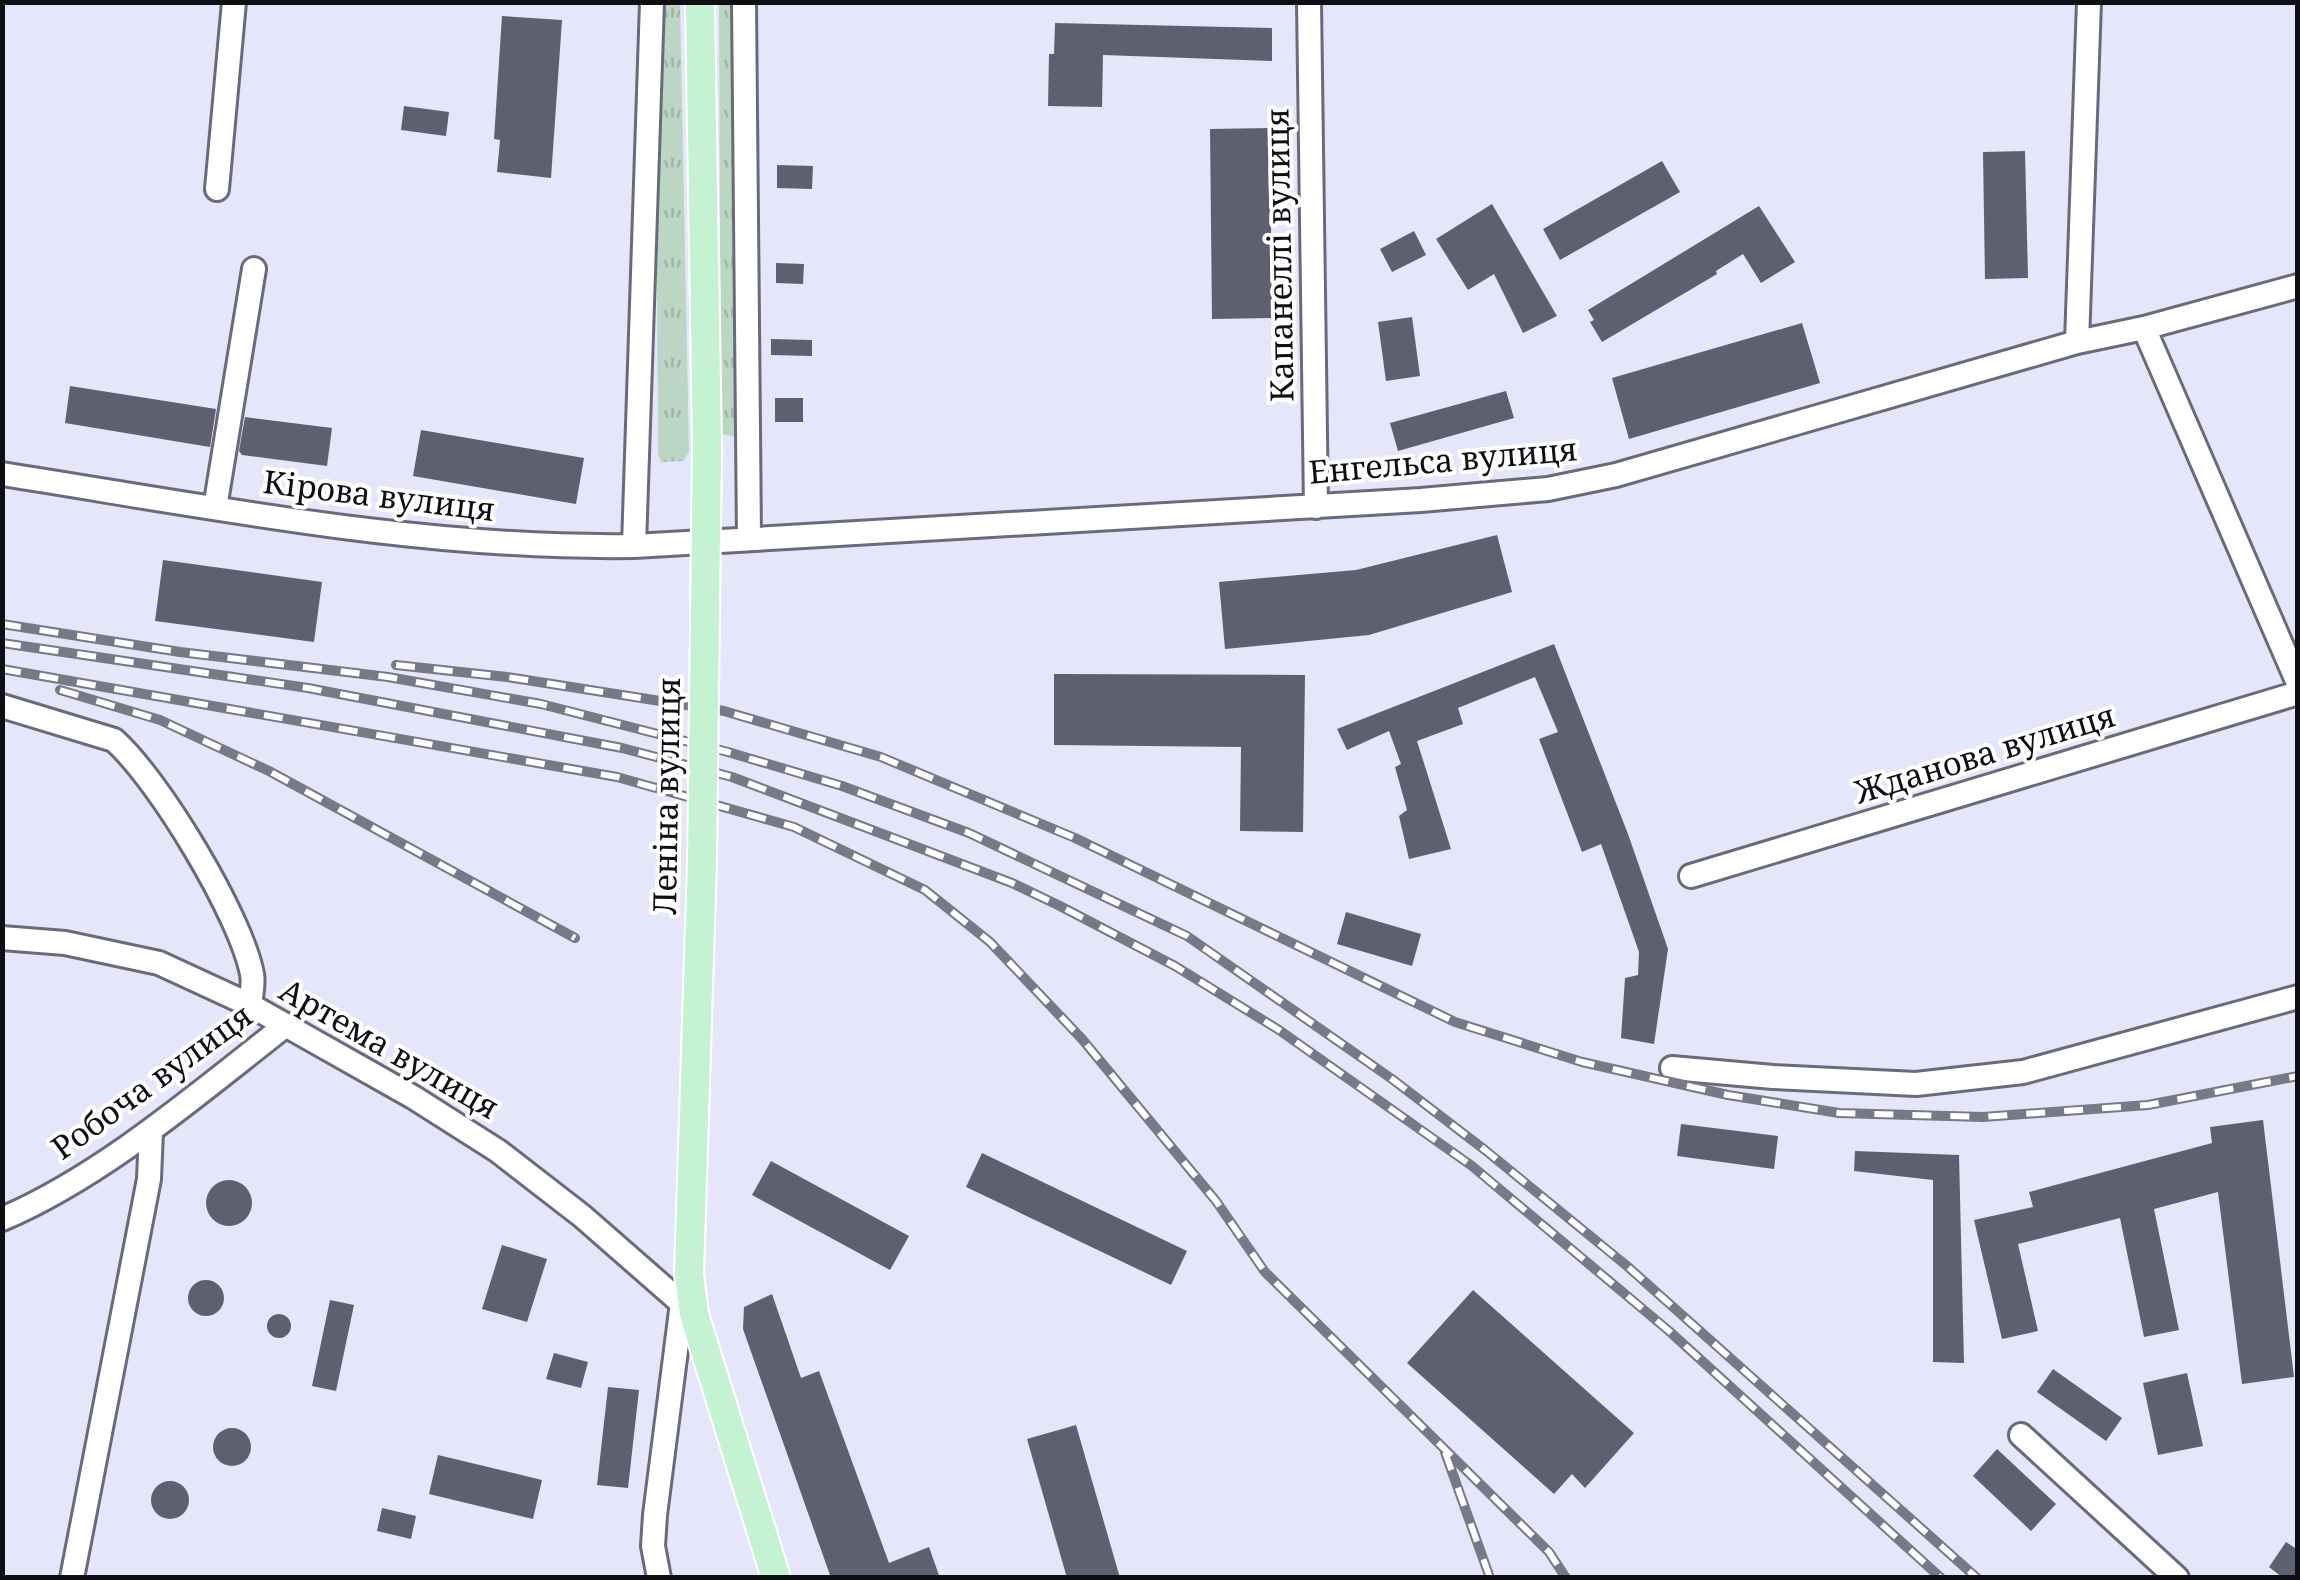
<svg xmlns="http://www.w3.org/2000/svg" width="2300" height="1580" viewBox="0 0 2300 1580" font-family="'Noto Serif',serif">
<style>
.grass{fill:url(#grass-tufts)}
.building{fill:#5e5f6f}
.lines{fill:none;stroke-linecap:round;stroke-linejoin:round}
.minor-casing{stroke:#696a7a;stroke-width:28}
.major-casing{stroke:#fff;stroke-width:32}
.minor{stroke:#fff;stroke-width:22}
.major{stroke:#c4f2d3;stroke-width:28}
.rail-casing{stroke:#787986;stroke-width:10}
.rail{stroke:#fff;stroke-width:6;stroke-dasharray:19;stroke-linecap:butt}
.major-bridge-casing{stroke:#fff;stroke-width:32;stroke-linecap:butt}
.major-bridge{stroke:#c4f2d3;stroke-width:28}
.labels{text-anchor:middle;stroke-width:8;stroke-linejoin:round;paint-order:stroke}
.street-label{font-size:32px;fill:#0e0f15;stroke:#fff}
</style>
<defs>
<pattern id="grass-tufts" width="24" height="20" patternUnits="userSpaceOnUse" patternTransform="scale(2.5)"><rect width="24" height="20" fill="#bbd6c3"/><path d="M3 7l-1-3M5 7V3M7 7l1-3M15 17l-1-3M17 17v-4M19 17l1-3" fill="none" stroke="#a0b6a7"/></pattern>
</defs>
<rect width="100%" height="100%" fill="#e5e6f9"/>
<path class="grass" d="M662,3H680L689,452L683,461L661,462L658,453L657,266Z
M719,3H734L738,437L721,434Z"/>
<path class="building" d="M502,16L562,20L551,178L497,172L500,140L494,139Z
M1055,23L1272,28V61L1103,55L1102,107L1048,106L1049,54H1054Z
M404,106L449,112L446,136L401,130Z
M1270,128L1272,318L1212,319L1210,129Z
M2025,151L2028,278L1985,279L1983,152Z
M1662,161L1680,192L1560,260L1543,229Z
M777,165L813,166L812,189L777,188Z
M1492,204L1557,316L1523,333L1494,274L1468,290L1436,239Z
M1759,206L1795,262L1761,283L1743,254L1716,271L1717,274L1602,342L1590,322L1594,320L1588,310Z
M1414,231L1426,255L1392,272L1380,249Z
M776,263L804,264L803,284L776,283Z
M1412,317L1420,376L1386,381L1378,322Z
M1802,323L1820,383L1629,439L1612,378Z
M771,339L812,340V356L771,355Z
M70,386L216,409L210,447L65,423Z
M1506,391L1514,418L1398,451L1390,423Z
M775,398H803V422H775Z
M245,417L332,428L327,466L242,455L239,451Z
M421,430L584,458L576,504L413,476Z
M1497,535L1512,592L1369,635L1225,649L1219,582L1356,570Z
M163,560L322,582L314,642L155,621Z
M1554,644L1628,834L1668,949L1654,1044L1621,1038L1625,978L1638,975L1639,952L1601,844L1582,852L1539,739L1558,732L1535,677L1458,708L1463,724L1417,741L1451,849L1409,859L1399,816L1407,810L1395,767L1401,764L1389,731L1347,750L1337,729Z
M1054,674L1305,675L1303,832L1240,831L1241,747L1054,745Z
M1346,912L1421,934L1412,966L1337,944Z
M2263,1120L2294,1377L2242,1384L2218,1192L2154,1209L2179,1330L2144,1337L2120,1218L2018,1244L2038,1331L2002,1339L1974,1220L2033,1207L2029,1192L2212,1143L2210,1127Z
M1681,1124L1778,1136L1774,1169L1677,1156Z
M1855,1151L1959,1155L1964,1363L1933,1362V1180L1854,1171Z
M982,1153L1187,1251L1171,1285L966,1187Z
M771,1161L909,1236L890,1270L752,1195Z
M206 1203a23 23 0 1 1 46 0a23 23 0 1 1-46 0Z
M502,1245L547,1259L527,1322L482,1309Z
M188 1298a18 18 0 1 1 36 0a18 18 0 1 1-36 0Z
M1473,1290L1634,1433L1585,1488L1572,1474L1554,1494L1407,1363Z
M772,1294L801,1378L819,1371L889,1563L929,1547L940,1578H831L743,1329L744,1307Z
M330,1300L354,1305L336,1391L312,1386Z
M267 1326a12 12 0 1 1 24 0a12 12 0 1 1-24 0Z
M554,1353L588,1362L581,1388L546,1379Z
M2053,1369L2122,1418L2106,1441L2037,1392Z
M2187,1373L2203,1446L2158,1455L2143,1383Z
M608,1387L639,1390L628,1488L597,1485Z
M1076,1425L1120,1578H1067L1027,1439Z
M213 1447a19 19 0 1 1 38 0a19 19 0 1 1-38 0Z
M1997,1449L2056,1504L2031,1531L1973,1476Z
M438,1455L542,1480L533,1519L429,1494Z
M151 1500a19 19 0 1 1 38 0a19 19 0 1 1-38 0Z
M382,1508L416,1516L411,1539L377,1531Z
M2286,1542L2298,1550V1578H2283L2269,1567Z"/>
<g class="lines">
<g class="minor-casing">
<path id="minor" d="M744,2L749,538
M1309,2L1316,507
M217,189L234,2
M2144,328L2298,683
M2077,342L2089,2
M2,474C212,507 421,549 634,546L1421,500L1548,489L1616,475L2077,342L2144,328L2298,286
M215,508L254,269
M634,546L652,2
M2,706L114,740C159,780 241,916 252,974C254,984 251,995 250,1005
M1691,876L2298,693
M2,938L65,943L159,963L250,1005L413,1097L498,1151L582,1216L694,1314
M1672,1068L1773,1077L1916,1084L2023,1072L2298,997
M2,1219C103,1176 200,1092 286,1025
M2021,1435L2177,1578
M72,1578L149,1179L151,1131
M659,1578L653,1546L655,1515L682,1303"/>
</g>
<g class="major-casing">
<path id="major" d="M700,2L707,447
M702,862L689,1274L694,1314L776,1578"/>
</g>
<use href="#minor" class="minor"/>
<use href="#major" class="major"/>
<g class="rail-casing">
<path id="rail" d="M2,624L180,652L388,677L541,704L728,752L842,786L969,833L1187,936L1392,1079L1485,1150L1627,1266L1977,1578
M2,643L308,688L622,748L732,777L1012,883L1060,906L1175,966L1279,1030L1472,1166L1669,1331L1941,1578
M396,665L507,677L724,711L881,757L1075,838L1455,1022L1582,1062L1728,1095L1839,1113L1983,1117L2148,1105L2298,1076
M2,669L617,777L794,827L925,890L990,942L1082,1039L1216,1201L1265,1272L1549,1552L1566,1578
M60,690L160,720L269,771L575,938
M1445,1452L1490,1578"/>
</g>
<use href="#rail" class="rail"/>
<g class="major-bridge-casing">
<path id="major-bridge" d="M702,862L707,447"/>
</g>
<use href="#major-bridge" class="major-bridge"/>
</g>
<g class="labels">
<g class="street-label">
<text transform="translate(1280 255) rotate(-91)" y="11">Капанеллі вулиця</text>
<text transform="translate(1443 461) rotate(-5)" y="11">Енгельса вулиця</text>
<text transform="translate(379 496) rotate(7)" y="11">Кірова вулиця</text>
<text transform="translate(1985 754) rotate(-17)" y="11">Жданова вулиця</text>
<text transform="translate(667 796) rotate(-89)" y="11">Леніна вулиця</text>
<text transform="translate(389 1049) rotate(30)" y="11">Артема вулиця</text>
<text transform="translate(152 1082) rotate(-36)" y="11">Робоча вулиця</text>
</g>
</g>
<rect width="2300" height="1580" fill="none" stroke="#0e0f15" stroke-width="10"/>
</svg>
